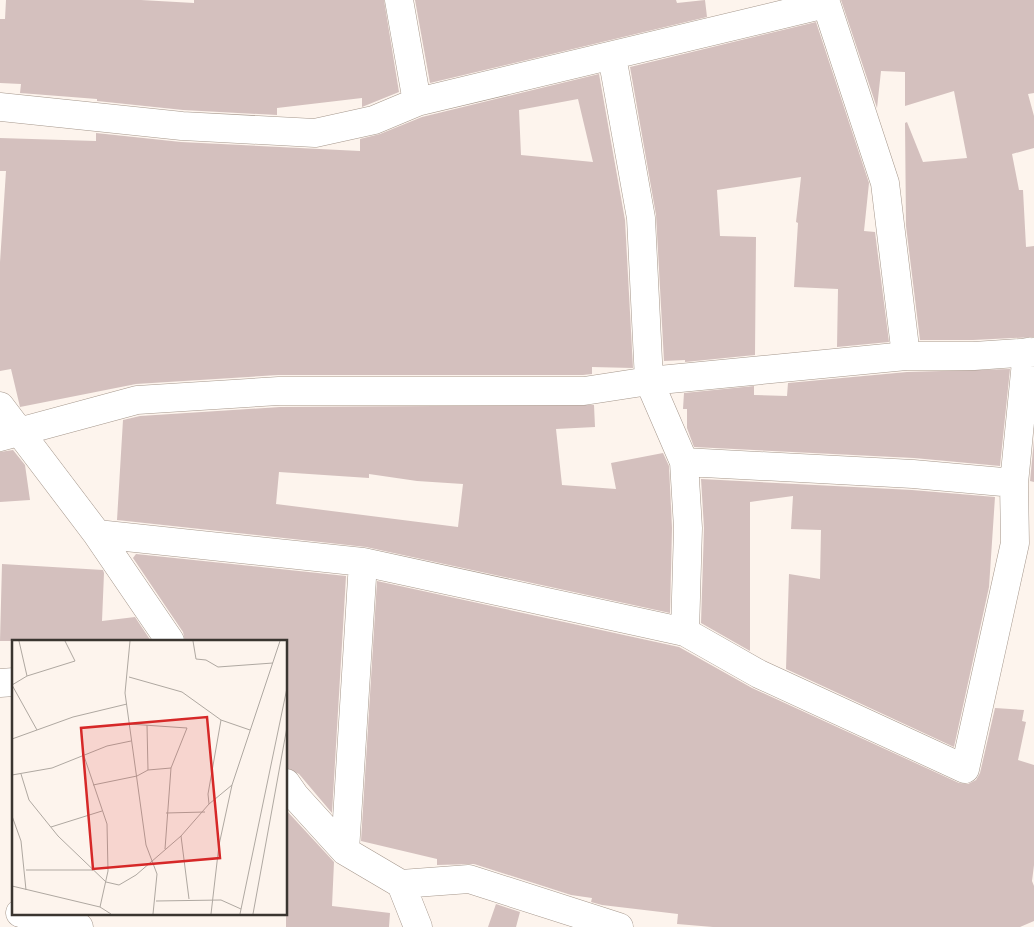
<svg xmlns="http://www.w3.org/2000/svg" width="1034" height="927" viewBox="0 0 1034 927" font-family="'Roboto Condensed',sans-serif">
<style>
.building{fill:#d4c0be;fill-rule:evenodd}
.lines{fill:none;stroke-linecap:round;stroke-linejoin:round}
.minor-casing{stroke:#a5978c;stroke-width:29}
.minor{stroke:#fff;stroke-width:28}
.inset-road{fill:none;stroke:#afa8a1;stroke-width:1}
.view{fill:#d62828;fill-opacity:0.15;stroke:#d62828;stroke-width:2.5}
.inset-edge{fill:none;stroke:#3a3530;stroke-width:2.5}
</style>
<rect width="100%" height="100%" fill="#fdf4ed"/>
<path class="building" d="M6,0H141L194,3V0H384L399,92L362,107V98L277,108V115L183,110L97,101V99L20,93L21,84L0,83V19H5Z
M415,0H676L677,3L705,0L707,17L430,83Z
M841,0H1034V93L1028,94L1034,116V148L1012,154L1019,190H1023L1026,247L1034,246V337L973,340H920L906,226L905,123L907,122L923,162L967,158L954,91L905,106V72L881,71L877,108Z
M816,22L869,183L864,231L875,232L889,342L837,347L838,289L794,287L798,223L796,222L801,177L717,190L720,236L756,237L755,355L685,362V360L664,361L656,215L630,67Z
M599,74L625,220L633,368L592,367V374L583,375H278L136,384L20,407L11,369L0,371V262L6,171H0V138L96,141V133L181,142L360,151V139L380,134L422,117ZM578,99L593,162L521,155L519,110Z
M1010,369L1000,466L914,458L694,447L687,428V409H683L684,393L754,386V395L787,396L788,383L907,372Z
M594,405L595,427L556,429L562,485L616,489L611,463L663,453L669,466L672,528L670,613L366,547L117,520L123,420L140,416L280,407ZM279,472L369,478V474L417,481L463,484L458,527L276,504Z
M1034,440V482L1030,481Z
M13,450L25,465L30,500L0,502V452Z
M701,479L912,490L995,497L989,587L954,747L786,669L789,574L820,579L821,530L791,529L793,496L750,502V651L701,623L704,528Z
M136,554L346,576L332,813L299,774L286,768V641H185L183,632L133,558Z
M2,564L103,570L104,573L102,621L135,617L151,641H0Z
M377,581L679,647L752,688L959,783L968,784L976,780L980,773L995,708L1024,710L1022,721L1026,722L1018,760L1034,765V865L1032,881L1034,886V921L1020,927H713L677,924L678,914L602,905L591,902L592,898L571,895L474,864L437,865V859L361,841Z
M286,810L334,862L332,906L390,913L389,927H286Z
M496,904L520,912L516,927H488Z"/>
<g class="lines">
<g class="minor-casing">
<path id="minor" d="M399,0L417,102
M825,0L885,183L906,356
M612,56L641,218L649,381L684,462L688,528L685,632
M0,107L182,126L315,133L374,120L417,102L826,4
M0,406L97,534L170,641
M0,437L137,400L279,391H584L649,381L906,356H974L1034,352
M684,462L913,474L1014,483
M97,534L363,562L685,632L759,674L965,769L1015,543L1014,483L1027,352
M0,683L14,682
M286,783L295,796L345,851L401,884L418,927
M345,851L363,562
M401,884L469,879L619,927
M20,913L79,927"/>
</g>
<use href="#minor" class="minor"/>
</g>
<g transform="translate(12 640)">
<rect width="275" height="275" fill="#fdf4ed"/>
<path class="inset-road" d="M7,1L15,36M118,1L113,53L134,205L145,234L141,274M181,1L184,19L194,20L206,27L261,23M117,37L170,52L209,80L238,90M0,45L15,36L63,21L53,1M0,45L25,90M117,84L175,88L159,128L153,209M135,85L136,130M0,99L61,77L115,64M72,116L95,184L96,231L88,267M9,134L17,160L46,196L94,242L107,245L124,235L169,196L197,164L220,145L268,1M0,135L40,128L95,106L119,101M81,145L125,136L136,130L159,128M197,164L196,154L209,80M154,173L193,172M0,176L9,201L14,250M39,187L90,171M169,196L177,259M14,230H81M0,246L88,267L99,274M144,261L209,260L229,269M199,274L207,205L220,145M228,274L275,48M241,274L275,87"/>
<path class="view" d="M195,77L208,218L81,229L69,88Z"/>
<rect width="275" height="275" class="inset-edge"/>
</g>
</svg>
